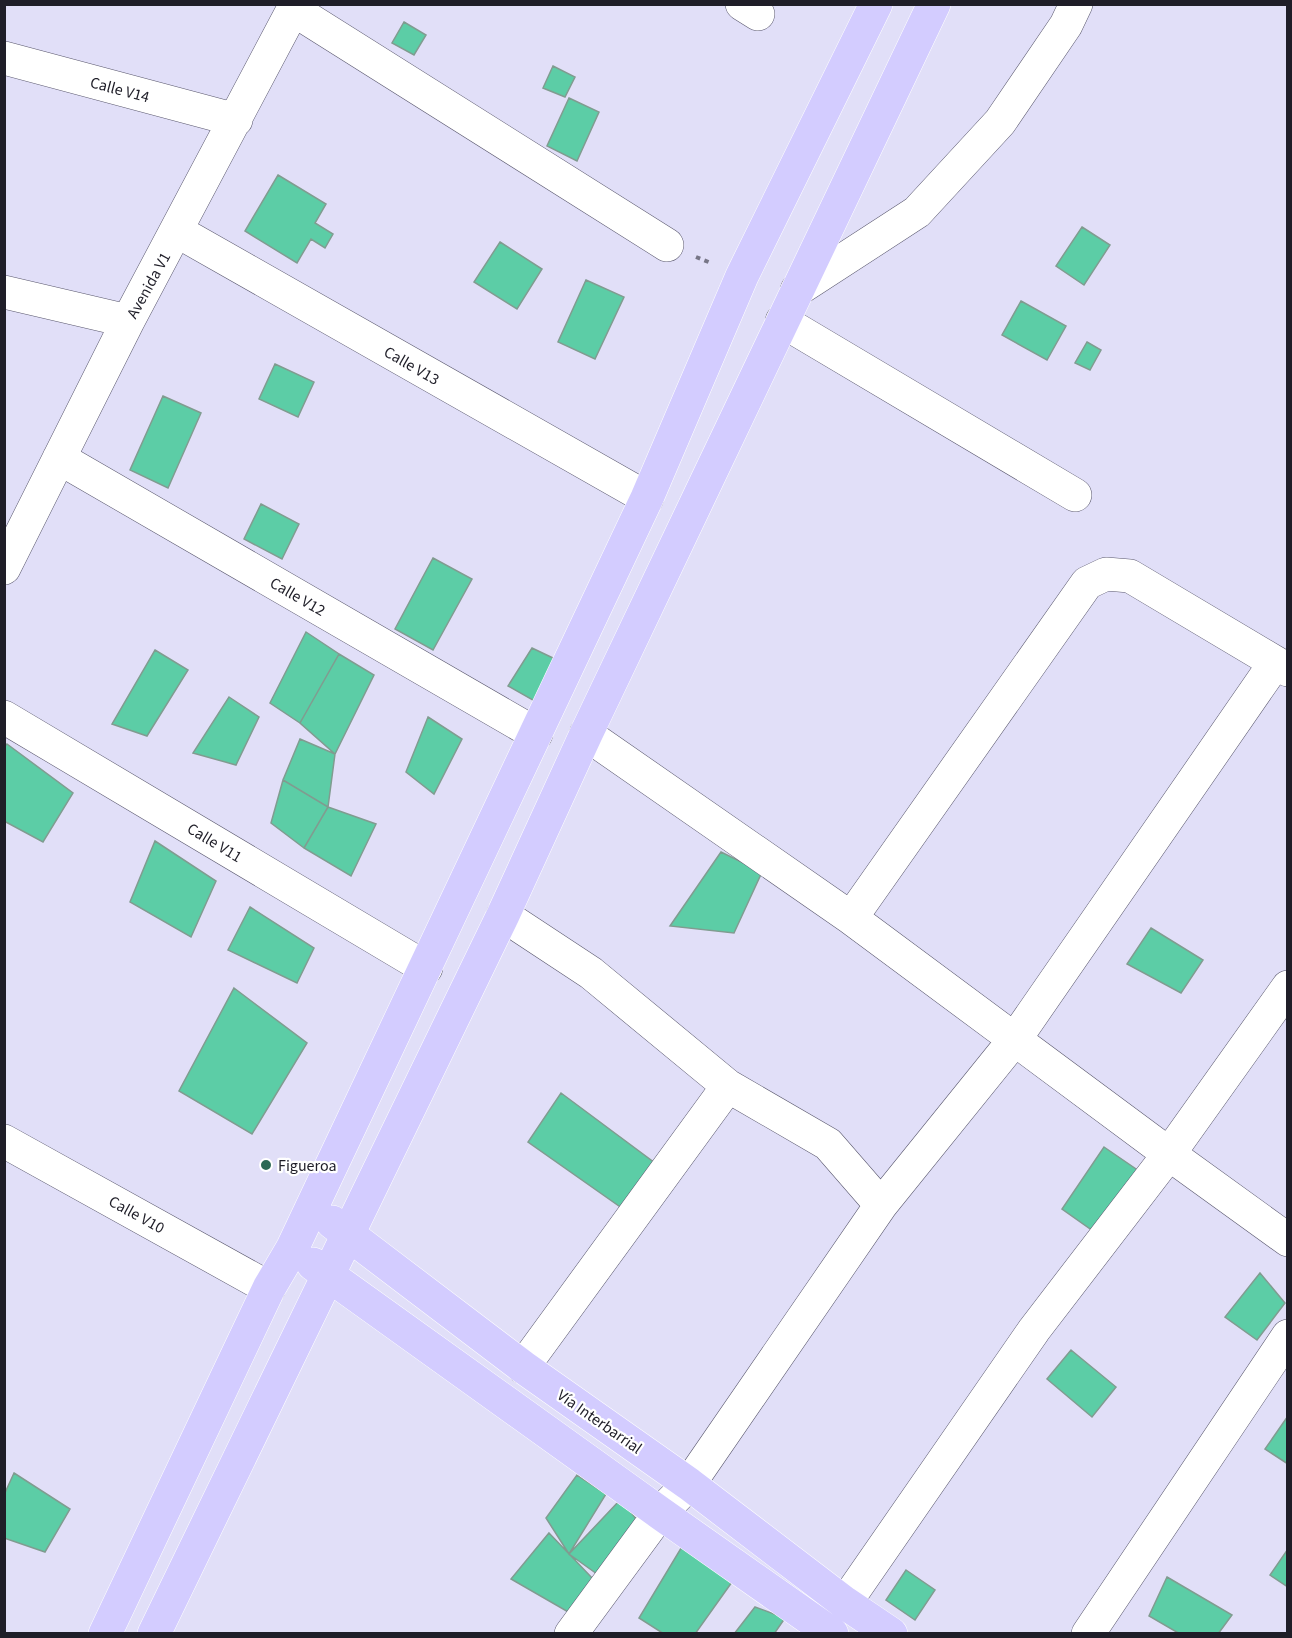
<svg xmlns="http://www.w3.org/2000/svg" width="1292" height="1638" viewBox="0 0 1292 1638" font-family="'Source Sans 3',sans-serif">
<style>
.building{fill:#5ccda6;stroke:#809c90;stroke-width:1.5}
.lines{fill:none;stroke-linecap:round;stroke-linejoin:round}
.minor-casing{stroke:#5a586e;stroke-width:34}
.major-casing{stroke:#fff;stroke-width:34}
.path{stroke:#777687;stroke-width:4;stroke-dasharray:4.5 4.5;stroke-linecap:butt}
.minor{stroke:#fff;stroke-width:33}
.major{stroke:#d3ccff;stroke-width:33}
.poi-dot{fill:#2c6954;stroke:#fff;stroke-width:2}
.labels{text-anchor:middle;stroke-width:4.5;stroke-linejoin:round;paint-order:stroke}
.street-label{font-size:16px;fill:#1f1e28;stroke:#fff}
.poi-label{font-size:16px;fill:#1f1e28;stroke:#fff;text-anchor:start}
</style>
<rect width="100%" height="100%" fill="#e1dff8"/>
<path class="building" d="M404,22L426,35L414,55L392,43Z
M553,66L575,77L565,97L543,88Z
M569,98L599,112L577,161L547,146Z
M278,175L326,204L315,223L333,234L325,248L311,239L297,263L245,231Z
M1082,227L1110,245L1084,285L1056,266Z
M500,242L542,269L517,309L474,282Z
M586,280L624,297L595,359L558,342Z
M1021,301L1066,326L1047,360L1002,335Z
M1087,342L1101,350L1090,370L1075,363Z
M275,364L314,382L298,417L259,399Z
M163,396L201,413L168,488L130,470Z
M261,504L299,524L282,559L244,539Z
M433,558L472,579L433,650L395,629Z
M306,632L339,654L300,723L270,703Z
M532,648L555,659L538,703L508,686Z
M155,650L188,670L147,736L112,724Z
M339,654L374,675L335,754L300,723Z
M229,697L259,717L236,765L193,753Z
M428,717L462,739L434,794L406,772Z
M300,739L335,754L328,807L283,780Z
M7,744L73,793L43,842L4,821V747Z
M283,780L328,807L304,848L271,823Z
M328,807L376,824L351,876L304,848Z
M155,841L216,881L191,937L130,902Z
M721,852L762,872L734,933L670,926Z
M250,907L314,948L297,983L228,950Z
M1151,928L1203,960L1181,993L1127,964Z
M234,988L307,1043L252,1134L179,1091Z
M561,1093L667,1172L636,1218L528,1142Z
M1104,1147L1152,1180L1110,1243L1062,1209Z
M1260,1273L1285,1303L1257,1340L1225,1317Z
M1071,1350L1116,1387L1092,1417L1047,1379Z
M1288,1416V1464L1265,1449Z
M14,1473L70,1509L45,1552L4,1538V1495Z
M577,1475L606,1494L569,1554L546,1518Z
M621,1499L651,1539L618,1589L569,1554Z
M549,1533L595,1581L570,1613L511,1579Z
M686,1540L732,1582L695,1634H664L639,1618Z
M1288,1549V1587L1270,1575Z
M906,1570L935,1590L915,1620L886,1600Z
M1167,1577L1232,1615L1218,1634H1180L1149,1616Z
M755,1607L785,1618L774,1634H734Z"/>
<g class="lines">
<g class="minor-casing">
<path id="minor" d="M742,4L758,14
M294,10L667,245
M4,58L236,120
M177,231L647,498
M797,290L917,212L1000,122L1066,25L1076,4
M4,292L128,321
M782,321L1075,495
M59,458L536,734
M4,568L128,321L296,4
M4,717L426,968
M586,734L851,918L1169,1154L1288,1240
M503,915L591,973L728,1086L828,1144L881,1205
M851,918L1087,583L1106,574L1130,576L1288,670
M4,1141L269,1288
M523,1367L728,1086
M845,1603L1034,1330L1169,1154L1288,987
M571,1634L660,1513L689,1484L881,1205L1015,1039L1275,663
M1088,1634L1288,1336"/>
</g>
<g class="major-casing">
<path id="major" d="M332,1222L523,1367L689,1484L845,1603L891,1634
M313,1264L660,1513L832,1634
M105,1634L269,1288L292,1249L647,498L742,276L876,4
M154,1634L503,915L586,734L934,4"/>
</g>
<path class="path" d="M696,257L711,263"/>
<use href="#minor" class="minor"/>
<use href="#major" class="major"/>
</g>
<circle class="poi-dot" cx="266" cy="1165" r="6"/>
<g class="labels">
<g class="street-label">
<text transform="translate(120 89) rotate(15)" y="6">Calle V14</text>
<text transform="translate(148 285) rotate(-61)" y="6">Avenida V1</text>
<text transform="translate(412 365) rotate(30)" y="6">Calle V13</text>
<text transform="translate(298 596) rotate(30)" y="6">Calle V12</text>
<text transform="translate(215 842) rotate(31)" y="6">Calle V11</text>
<text transform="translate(137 1214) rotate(29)" y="6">Calle V10</text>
<text transform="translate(600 1421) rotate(35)" y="6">Vía Interbarrial</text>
</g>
<g class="poi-label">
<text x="278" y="1171">Figueroa</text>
</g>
</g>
<rect width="1292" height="1638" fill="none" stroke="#1f1e28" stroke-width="12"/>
</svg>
